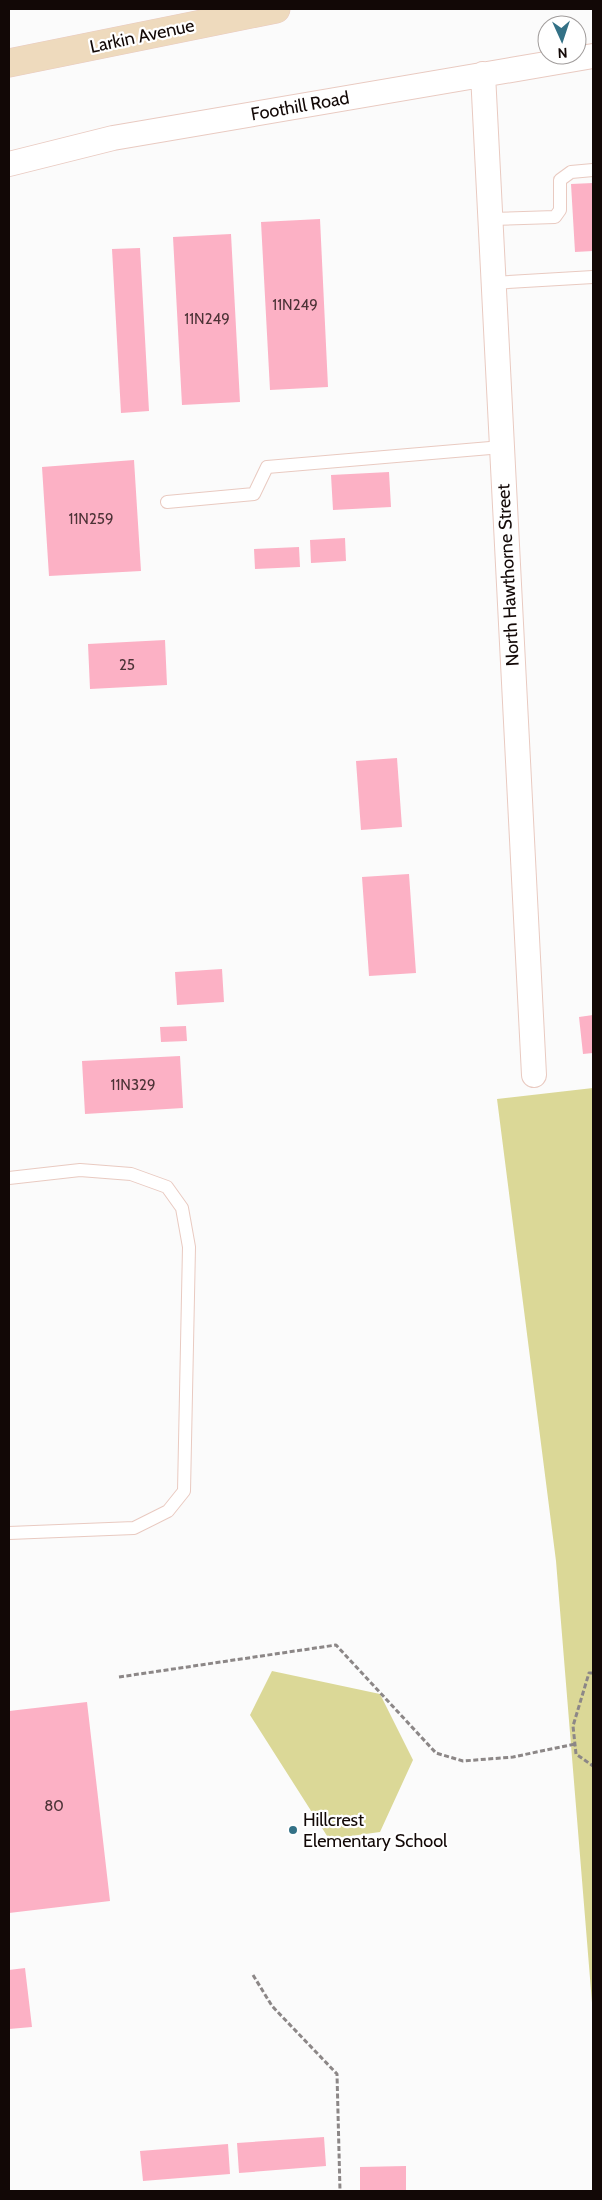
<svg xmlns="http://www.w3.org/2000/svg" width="602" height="2200" viewBox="0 0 602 2200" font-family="Cabin,sans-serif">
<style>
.green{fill:#dbd897}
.building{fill:#fcb1c5}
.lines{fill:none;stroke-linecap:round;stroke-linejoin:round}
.service-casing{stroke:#e9cac1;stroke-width:14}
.minor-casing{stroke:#e9cac1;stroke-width:26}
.secondary-casing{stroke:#e9cac1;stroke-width:29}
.path{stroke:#8c8787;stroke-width:3;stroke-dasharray:5 2.5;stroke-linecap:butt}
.service{stroke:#fff;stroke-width:12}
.minor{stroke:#fff;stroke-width:24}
.secondary{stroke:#eedabd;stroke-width:28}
.poi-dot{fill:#337186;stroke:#fff;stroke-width:2}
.labels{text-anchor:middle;stroke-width:4.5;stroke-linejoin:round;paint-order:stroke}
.number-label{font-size:15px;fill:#4c3236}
.street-label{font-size:18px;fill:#120806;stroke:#fff}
.poi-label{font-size:18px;fill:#120806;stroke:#fff;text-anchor:start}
</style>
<rect width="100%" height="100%" fill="#fbfbfb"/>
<path class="green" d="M593,1088V2015L556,1561L497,1099Z
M272,1671L380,1694L413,1760L380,1832L329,1839L250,1715Z"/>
<path class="building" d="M593,183V251L575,252L571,184Z
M320,219L328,387L270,390L261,222Z
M231,234L240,402L182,405L173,237Z
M140,248L149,411L121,413L112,249Z
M134,460L141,571L49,576L42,467Z
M389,472L391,507L333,510L331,475Z
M345,538L346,561L311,563L310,540Z
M299,547L300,567L255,569L254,549Z
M165,640L167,685L90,689L88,644Z
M397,758L402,827L361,830L356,761Z
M409,874L416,973L369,976L362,877Z
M222,969L224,1002L177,1005L175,972Z
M593,1015V1053L583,1054L579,1017Z
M186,1026L187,1041L161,1042L160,1027Z
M180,1056L183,1108L85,1114L82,1061Z
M87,1702L110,1901L9,1913V1711Z
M25,1968L32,2027L9,2029V1970Z
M324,2137L326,2166L239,2173L237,2143Z
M228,2144L230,2174L143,2181L140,2151Z
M406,2166V2191H360V2167Z"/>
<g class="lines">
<g class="service-casing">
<path id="service" d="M490,219L555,217L560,210V180L571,172L593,170
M493,283L593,277
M167,502L254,494L267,467L502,447
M9,1178L80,1170L131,1174L167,1187L182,1208L189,1247L184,1491L168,1511L134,1528L9,1533"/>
</g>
<g class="minor-casing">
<path id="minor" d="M483,74L534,1075
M9,164L113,138L593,56"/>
</g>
<g class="secondary-casing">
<path id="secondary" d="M9,63L276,9"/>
</g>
<path class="path" d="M593,1673H589L573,1726L576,1754L593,1766
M119,1677L336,1645L436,1753L463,1761L513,1757L575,1744
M253,1975L272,2006L337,2074L340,2191"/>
<use href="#service" class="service"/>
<use href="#minor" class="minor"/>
<use href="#secondary" class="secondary"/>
</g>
<circle class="poi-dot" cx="293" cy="1830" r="5"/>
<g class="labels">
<g class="number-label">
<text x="295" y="310">11N249</text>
<text x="207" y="324">11N249</text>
<text x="91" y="524">11N259</text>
<text x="127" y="670">25</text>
<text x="133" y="1090">11N329</text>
<text x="54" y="1811">80</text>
</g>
<g class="street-label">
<text transform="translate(142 36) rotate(-12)" y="6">Larkin Avenue</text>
<text transform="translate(300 106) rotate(-10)" y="6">Foothill Road</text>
<text transform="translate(508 575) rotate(-93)" y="6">North Hawthorne Street</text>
</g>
<g class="poi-label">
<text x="303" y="1826">Hillcrest<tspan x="303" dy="21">Elementary School</tspan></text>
</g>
</g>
<rect width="602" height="2200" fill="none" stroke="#120806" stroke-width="20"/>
<g transform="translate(562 40) rotate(177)"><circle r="24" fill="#ffffff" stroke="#a09c9b"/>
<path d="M0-4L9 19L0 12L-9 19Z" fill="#337186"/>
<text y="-8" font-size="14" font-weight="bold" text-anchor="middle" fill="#120806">N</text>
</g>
</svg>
